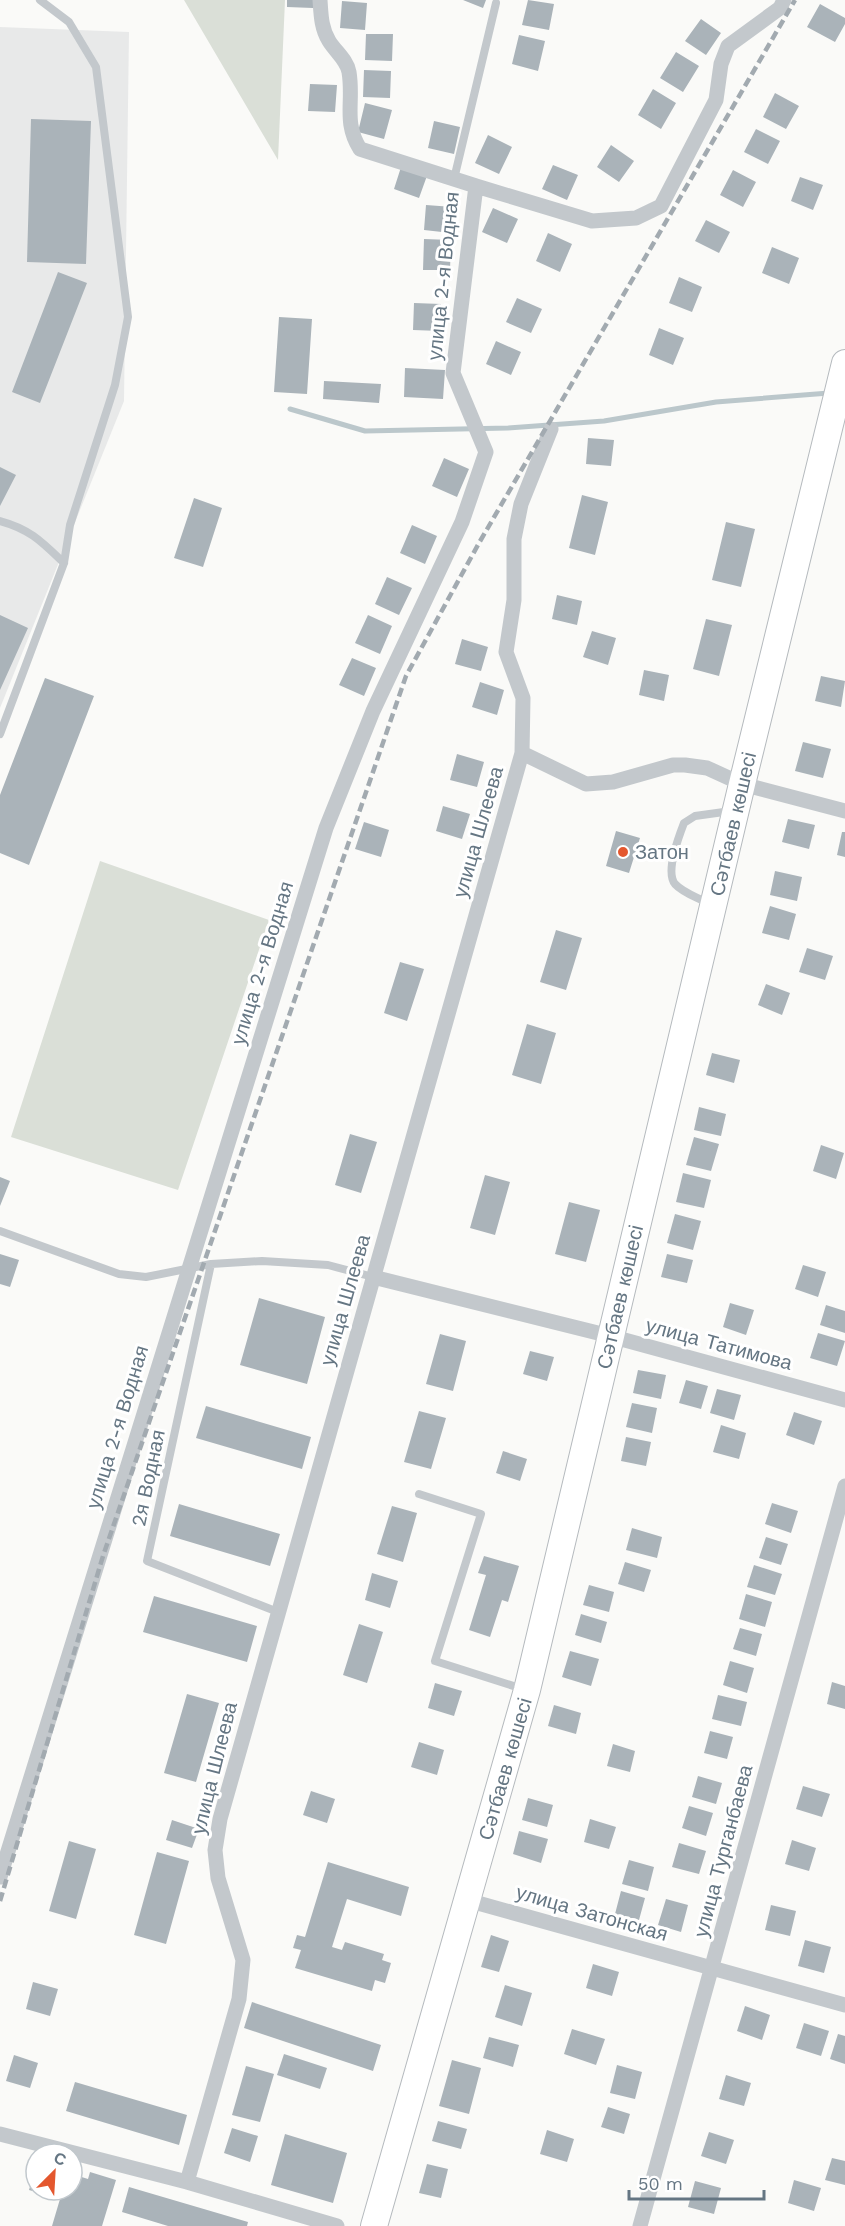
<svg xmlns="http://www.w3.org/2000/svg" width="845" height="2226" viewBox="0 0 845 2226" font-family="'Work Sans',sans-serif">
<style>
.built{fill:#e8e9e9}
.green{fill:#dadfd7}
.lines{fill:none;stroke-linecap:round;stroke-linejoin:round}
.stream{stroke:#bbc7cb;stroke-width:5}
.building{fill:#aab3b9}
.primary-casing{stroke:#b5babe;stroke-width:28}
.service{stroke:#c3c8cc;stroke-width:8}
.minor{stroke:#c3c8cc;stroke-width:15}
.primary{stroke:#fff;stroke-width:26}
.rail{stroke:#a2aab0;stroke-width:4.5;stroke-dasharray:9 4.5;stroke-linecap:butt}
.poi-dot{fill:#e4572e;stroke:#fff;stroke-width:2}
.labels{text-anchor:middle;stroke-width:6;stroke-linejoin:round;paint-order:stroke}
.street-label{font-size:20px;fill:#657683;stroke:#fff}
.poi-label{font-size:20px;fill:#657683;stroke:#fff;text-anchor:start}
</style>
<rect width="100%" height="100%" fill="#fafaf8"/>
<path class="built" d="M0,27L129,32L124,401L0,708Z"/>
<path class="green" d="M184,0H285L278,160Z
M100,861L269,920L178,1190L11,1137Z"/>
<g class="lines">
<path class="stream" d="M290,409L365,431L508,428L604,421L716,402L829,393"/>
</g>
<path class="building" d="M287,0H314L313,8L287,7Z
M463,0H486L483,8Z
M528,0L554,4L549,30L522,25Z
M342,1L367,3L365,30L340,28Z
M820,4L845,18V24L835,42L807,27Z
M701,19L721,33L706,55L685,41Z
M366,34H393L392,61L365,60Z
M519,35L545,41L538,71L512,64Z
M676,52L699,66L683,92L660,78Z
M364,70L391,71L390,98L363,97Z
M310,84L337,85L335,112L308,111Z
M653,89L676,103L661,129L638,115Z
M775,93L799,106L786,129L763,117Z
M365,103L392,110L384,139L358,132Z
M31,119L91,121L86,264L27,262Z
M434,121L460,127L454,154L428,148Z
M756,129L780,141L768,164L744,152Z
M488,135L512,147L499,174L475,163Z
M611,145L634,161L619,182L597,167Z
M402,164L428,173L419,198L394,189Z
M553,165L578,175L567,200L542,189Z
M733,170L756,182L743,207L720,195Z
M800,177L823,185L813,210L791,201Z
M426,205L453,207L451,233L424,230Z
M493,208L518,219L507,243L482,232Z
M706,220L730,232L719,253L695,241Z
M548,233L572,244L560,272L536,261Z
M424,239L451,240L450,270H423Z
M772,247L799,258L789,284L762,273Z
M58,272L87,283L40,403L12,392Z
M679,277L702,287L692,312L669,303Z
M517,298L542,309L531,333L506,322Z
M414,303L441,304L440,331L413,330Z
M279,317L312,319L307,394L274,392Z
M659,328L684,338L673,365L649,355Z
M496,341L521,352L511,375L486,364Z
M405,368L445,370L443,399L404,397Z
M324,381L381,384L379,403L323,399Z
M588,438L614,440L611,466L586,464Z
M444,458L469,469L457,497L432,486Z
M0,467L16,475L0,506Z
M582,495L608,502L595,555L569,548Z
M194,498L222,508L203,567L174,558Z
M726,522L755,529L741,587L712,580Z
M412,525L437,536L425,564L400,553Z
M387,577L412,588L399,615L375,604Z
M557,595L582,601L577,625L552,619Z
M0,615L28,628L0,690Z
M368,615L392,626L380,654L355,643Z
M706,619L732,625L719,676L693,669Z
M592,631L616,638L608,665L583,657Z
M462,639L488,647L481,671L455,664Z
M352,658L376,668L364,696L339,685Z
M644,670L669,675L664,701L639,695Z
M821,676L845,681L841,707L815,701Z
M45,678L94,696L29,865L0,853V795Z
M480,682L504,690L497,715L472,707Z
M803,742L831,749L823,778L795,771Z
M457,754L484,762L477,787L450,780Z
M443,806L470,814L462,839L436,831Z
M788,819L815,825L809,849L782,842Z
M364,822L389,830L381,857L355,849Z
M616,831L640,838L629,873L606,866Z
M842,832H845V857L837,855Z
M775,871L802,877L797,901L770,895Z
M770,906L796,914L789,940L762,933Z
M556,930L582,938L566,990L540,982Z
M807,948L833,956L825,980L799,972Z
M400,962L424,969L407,1021L384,1013Z
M766,984L790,993L782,1015L758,1005Z
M527,1024L556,1033L541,1084L512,1075Z
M712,1053L740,1060L734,1083L706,1075Z
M699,1107L726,1114L721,1136L694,1130Z
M350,1134L377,1142L361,1193L335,1185Z
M694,1137L719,1144L711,1171L686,1165Z
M821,1145L844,1153L836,1179L813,1171Z
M683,1173L711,1180L704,1208L676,1202Z
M485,1175L510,1182L495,1235L470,1228Z
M0,1177L10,1181L0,1206Z
M569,1202L600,1210L586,1262L555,1254Z
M675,1214L701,1221L693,1250L667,1243Z
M0,1254L19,1260L10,1287L0,1284Z
M667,1254L693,1260L687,1283L661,1277Z
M803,1265L826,1272L818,1297L795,1289Z
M259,1298L325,1317L307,1384L240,1365Z
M730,1303L754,1310L746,1335L723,1327Z
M826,1305L845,1311V1333L820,1325Z
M818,1333L845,1341L837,1366L810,1358Z
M440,1334L466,1341L453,1391L426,1384Z
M530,1351L554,1357L547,1381L523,1374Z
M638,1370L666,1375L661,1399L633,1393Z
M686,1380L708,1386L701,1409L679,1403Z
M717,1389L741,1395L734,1420L710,1413Z
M632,1403L657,1408L652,1433L626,1427Z
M206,1406L311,1437L302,1469L196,1438Z
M419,1411L446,1418L431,1469L404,1462Z
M794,1412L822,1421L814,1445L786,1435Z
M721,1425L746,1433L739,1459L713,1452Z
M626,1437L651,1442L646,1466L621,1461Z
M503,1451L527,1459L520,1481L496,1473Z
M772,1503L798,1511L791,1533L765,1524Z
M179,1504L280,1534L270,1566L170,1536Z
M392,1506L417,1513L403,1562L377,1554Z
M632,1528L662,1537L657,1558L626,1550Z
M766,1537L788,1544L781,1565L759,1558Z
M484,1556L519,1566L508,1602L502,1600L490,1637L469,1630L486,1575L478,1573Z
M625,1562L651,1570L644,1592L618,1584Z
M754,1565L782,1574L775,1595L747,1587Z
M372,1573L398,1581L390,1608L365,1600Z
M589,1585L614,1592L609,1612L583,1605Z
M746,1594L772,1602L765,1627L739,1619Z
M154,1596L257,1626L247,1662L143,1632Z
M581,1614L607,1622L601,1643L575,1635Z
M359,1624L383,1632L367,1683L343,1675Z
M740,1628L762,1634L756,1656L733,1649Z
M570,1651L599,1659L591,1686L562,1677Z
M730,1661L754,1668L747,1693L723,1685Z
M832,1682L845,1686V1709L827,1704Z
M435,1683L462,1691L454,1716L428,1708Z
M187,1694L219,1703L196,1782L164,1773Z
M718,1695L747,1702L741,1726L712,1719Z
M554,1705L581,1713L576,1734L548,1726Z
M710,1731L733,1737L727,1759L704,1753Z
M419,1742L444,1750L437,1775L411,1767Z
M613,1744L635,1751L630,1772L607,1766Z
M698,1776L722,1783L716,1804L692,1797Z
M803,1786L830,1794L822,1817L796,1809Z
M311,1791L335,1799L327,1823L303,1815Z
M528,1798L553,1805L547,1827L522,1820Z
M689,1806L713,1813L706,1836L682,1828Z
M590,1819L616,1827L609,1849L584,1842Z
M172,1820L199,1829L192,1848L166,1840Z
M519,1831L548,1839L541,1863L513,1854Z
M792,1840L816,1848L809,1871L785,1864Z
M69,1841L96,1849L76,1919L49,1911Z
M679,1843L706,1851L699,1874L672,1867Z
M157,1852L189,1861L166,1944L134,1935Z
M629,1860L654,1867L648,1891L622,1884Z
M328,1862L409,1887L401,1916L347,1899L332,1947L342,1950L345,1942L384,1954L382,1960L391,1963L385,1983L375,1980L372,1991L295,1968L301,1950L293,1948L297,1935L305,1937Z
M621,1891L645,1898L639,1920L615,1914Z
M666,1899L688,1905L681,1932L658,1925Z
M771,1905L796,1911L790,1936L765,1930Z
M491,1935L509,1941L499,1972L481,1967Z
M805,1940L831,1947L824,1973L798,1966Z
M593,1964L619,1972L612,1996L586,1988Z
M33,1982L58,1989L50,2016L26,2009Z
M505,1985L532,1993L522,2026L495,2017Z
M252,2002L381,2045L373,2071L244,2028Z
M745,2006L770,2015L762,2040L737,2031Z
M804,2023L829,2031L821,2056L796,2048Z
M572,2029L605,2039L596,2065L564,2054Z
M838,2034L845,2036V2064L830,2059Z
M489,2037L519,2045L513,2067L483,2058Z
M284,2054L327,2068L320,2089L277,2075Z
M14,2055L38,2063L30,2088L6,2081Z
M452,2060L481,2068L469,2114L439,2106Z
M617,2065L642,2072L635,2099L610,2093Z
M246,2066L274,2074L260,2122L232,2115Z
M726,2075L751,2083L744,2106L719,2099Z
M75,2082L187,2115L179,2145L66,2111Z
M608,2107L630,2114L624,2134L601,2127Z
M438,2121L467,2129L461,2149L432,2141Z
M232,2128L258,2136L250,2162L224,2153Z
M547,2130L574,2139L567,2162L540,2154Z
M709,2132L734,2140L726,2164L701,2156Z
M285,2134L347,2153L333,2203L271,2185Z
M832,2158L845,2161V2185L825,2180Z
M427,2164L448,2169L441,2198L419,2193Z
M90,2172L116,2180L102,2226H52L60,2199L29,2190L33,2177H36V2190H72V2174L88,2179Z
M794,2180L821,2188L814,2211L788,2203Z
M695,2181L721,2188L714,2214L688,2207Z
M129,2187L248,2222L247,2226H168L122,2212Z"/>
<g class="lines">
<g class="primary-casing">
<path id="primary" d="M374,2226L527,1690L742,784L845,363"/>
</g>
<path class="service" d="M454,179L496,3
M0,521C30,529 42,542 64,563
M0,734L64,563L70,525L115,385L128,317L96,67L69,22L40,0
M709,904C699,898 683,893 675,884C665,872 679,836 684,823L695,816L731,811
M0,1231L119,1274L146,1277L211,1264L262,1261L328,1265L373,1277
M211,1264L147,1561L278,1612
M419,1494L481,1514L435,1661L523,1689"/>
<path class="minor" d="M476,186L592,221L636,218L661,206L716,100L721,64L728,46L780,8L784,0
M522,753L586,784L613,782L673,765H685L707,768L742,784L845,811
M373,1277L610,1336L845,1400
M0,1877L326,828L373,711L462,522L486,452L453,373L476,186L360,149C343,122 354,102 349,72C347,60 335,51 329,41C321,28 321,14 320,0
M467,1900L845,2005
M0,2134L187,2182L337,2226
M187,2182L239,1999L243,1960L218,1878L215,1850L220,1819L522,753L523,698L506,652L514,600V539L521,504L551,429
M640,2226L845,1486"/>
<use href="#primary" class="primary"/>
<path class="rail" d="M0,1901L103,1556L406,676L479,543L795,0"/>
</g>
<circle class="poi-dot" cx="623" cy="852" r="6"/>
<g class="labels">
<g class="street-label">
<text transform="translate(443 276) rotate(-84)" y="7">улица 2-я Водная</text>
<text transform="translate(733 824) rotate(-77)" y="7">Сәтбаев көшесі</text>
<text transform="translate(478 832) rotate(-74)" y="7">улица Шлеева</text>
<text transform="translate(262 963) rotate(-73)" y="7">улица 2-я Водная</text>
<text transform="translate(620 1297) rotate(-77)" y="7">Сәтбаев көшесі</text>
<text transform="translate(345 1300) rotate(-74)" y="7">улица Шлеева</text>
<text transform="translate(719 1344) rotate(15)" y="7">улица Татимова</text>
<text transform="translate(117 1427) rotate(-73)" y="7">улица 2-я Водная</text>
<text transform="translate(148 1478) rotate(-78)" y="7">2я Водная</text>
<text transform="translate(214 1768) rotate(-76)" y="7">улица Шлеева</text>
<text transform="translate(505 1769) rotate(-74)" y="7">Сәтбаев көшесі</text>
<text transform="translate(723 1851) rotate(-75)" y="7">улица Турганбаева</text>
<text transform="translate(592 1913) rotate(16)" y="7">улица Затонская</text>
</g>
<g class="poi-label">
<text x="635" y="859">Затон</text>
</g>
</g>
<g transform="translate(54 2172) rotate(24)"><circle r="28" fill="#ffffff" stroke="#c1c8cd" stroke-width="1.5"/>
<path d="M0-4.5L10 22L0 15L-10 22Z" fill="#e4572e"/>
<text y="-9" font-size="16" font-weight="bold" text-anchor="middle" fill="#657683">С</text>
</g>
<path d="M629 2190v9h135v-9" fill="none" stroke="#657683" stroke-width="3"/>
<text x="638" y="2190" font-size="18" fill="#657683" stroke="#ffffff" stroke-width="4.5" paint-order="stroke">50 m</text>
</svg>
